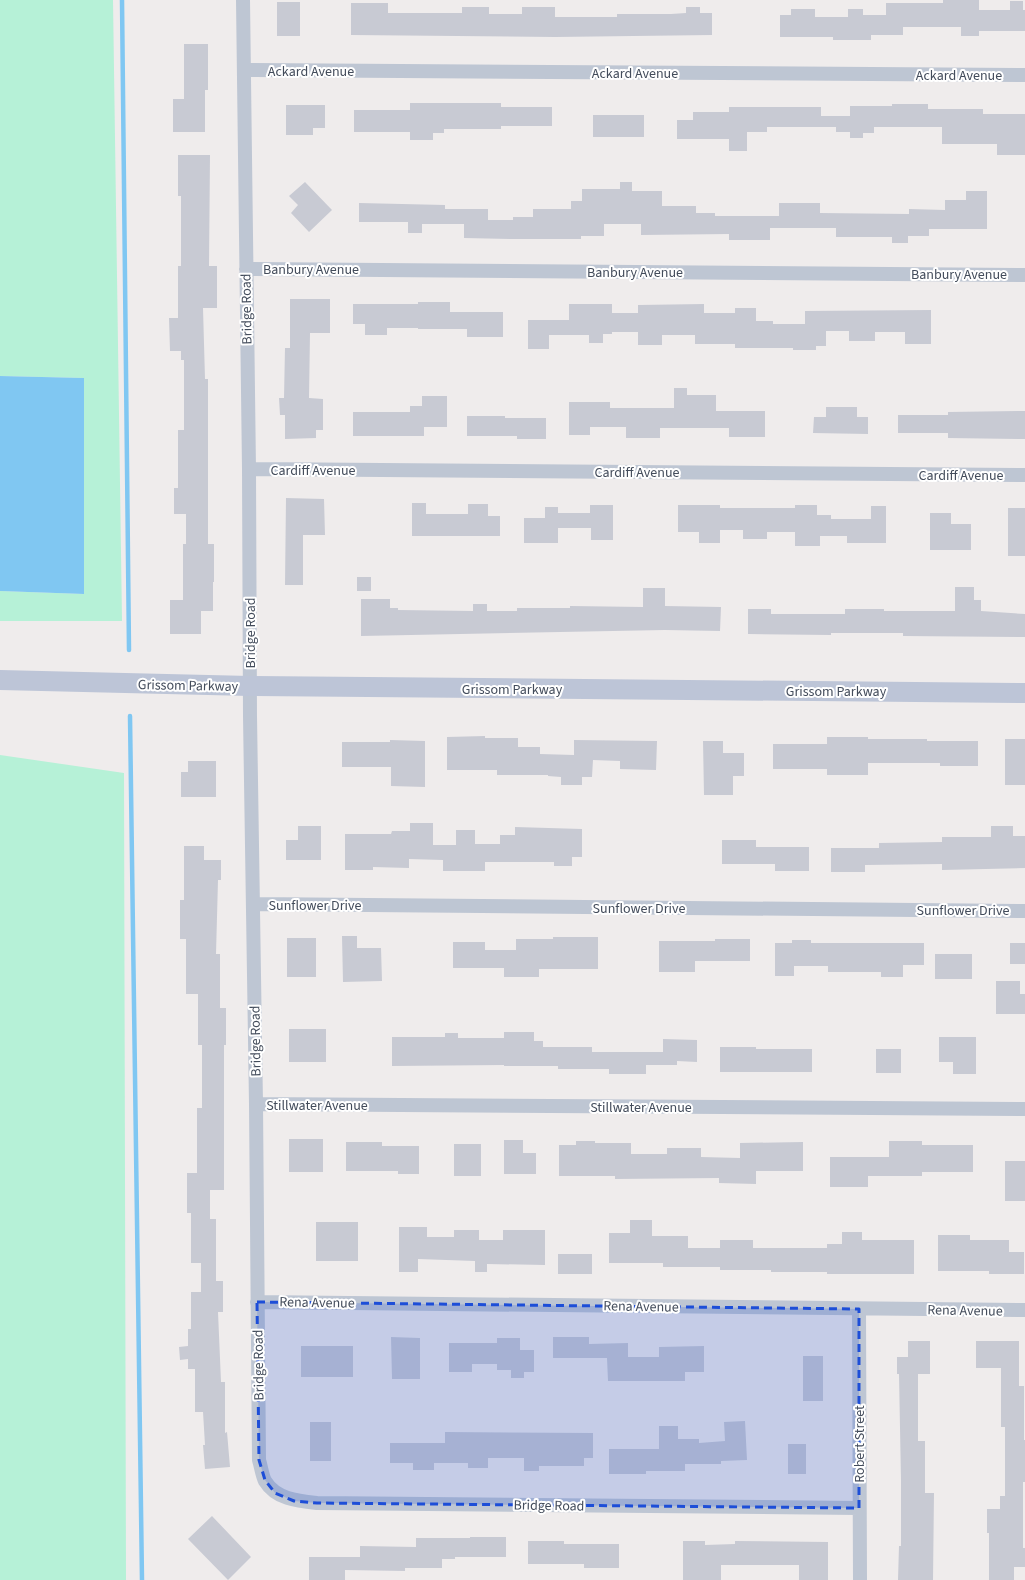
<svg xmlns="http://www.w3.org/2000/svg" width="1025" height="1580" viewBox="0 0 1025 1580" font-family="'Source Sans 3',sans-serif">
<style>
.green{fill:#b6f1d7}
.water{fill:#80c7f2}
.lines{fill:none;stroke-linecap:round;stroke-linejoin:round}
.stream{stroke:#80c7f2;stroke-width:4.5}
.building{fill:#c8cad3}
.minor{stroke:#bec6d3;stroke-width:14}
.secondary{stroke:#bdc5d7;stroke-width:20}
.marked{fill:#1d4ed8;fill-opacity:0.2;stroke:#1d4ed8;stroke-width:3;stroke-dasharray:8 5;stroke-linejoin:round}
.labels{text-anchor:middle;stroke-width:4;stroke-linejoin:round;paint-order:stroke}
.street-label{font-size:14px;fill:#434c5b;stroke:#fff}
</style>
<rect width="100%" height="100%" fill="#efecec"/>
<path class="green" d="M0,0H113L122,621H0V591L84,594V378L0,376Z
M0,755L124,773L126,1580H0Z"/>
<path class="water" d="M0,376L84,378V594L0,591Z"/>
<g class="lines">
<path class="stream" d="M122,0L129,650
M130,716L142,1580"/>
</g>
<path class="building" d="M943,0H979V10H1010V1H1023V10H1025V31H979V36H961V27H903V35H871V40H833V37H780V15H791V9H815V17H848V9H863V15H886V3H943Z
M277,2H300V36H277Z
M351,3H388V13H462V7H489V14H522V7H555V17H617V14H671L686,13V7H700V13H712V35L555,37L351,35Z
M184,44H208V90H205V132H173V99H184Z
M410,103H501V107H552V126H501V129H444V133H433V140H410V132H354V110H410Z
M892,104H928V109H983V114H1025V155H997V144H942V127H874V133H863V138H850V132H836V127H767V132H747V151H729V139H677V120H693V112H729V107H821V116H850V106H892Z
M286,105H325V128H313V135H286Z
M593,115H644V137H593Z
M178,155H210L209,266H217V308H203L205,379H208V544H214V582H213V611H201V634H170V600H183V544H186V514H174V488H178V430H184V360H181V351H170L169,318H178V266H181V196H178Z
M305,182L332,210L309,232L291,213L298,205L289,196Z
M620,182H632V191H662V206H696V213H715V216H779V203H820V213L909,214V209L945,210V200H966V191H987V229H929V236H908V243H892V237H836V228H770V240H729V234L641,235V224H604V236H581V239H513L464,238V224H422V233H408V222H359V203L445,205V209H488V220H513V217H533V209H571V201H582V189H620Z
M290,299H330V333H310L309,398L323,399V430H316V438L285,439V415H280L279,398H284L285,348H290Z
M418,302H450V312H503V337H467V329H418V328H387V335H365V324H353V304H418Z
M569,304H612V313H638V305L704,304V313H735V308H756V321H773V324H805V311L931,310V344H905V332H875V341H849V331H826V346H816V350H793V348H735V344H695V335H662V345H638V332H612V334H603V343H589V335H549V349H528V320H569Z
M674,388H687V395H716V411H765V437H729V428H660V438H626V427H590V435H569V402H610V408H674Z
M422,396H447V427H424V436H353V412H410V406H422Z
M826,407H857V417H868V434L813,433L814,417H826Z
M1025,411V439L948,438V433H898V415H948V412Z
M467,416H505V418H546V439H517V436H467Z
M286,498L324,499L325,535H303V585H285Z
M412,503H426V514H468V504H488V516H500V536H412Z
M590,505H613V540H591V528H558V543H524V518H545V507H558V513H590Z
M678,505H720V508H795V505H817V515H831V519H871V506H886V543H847V536H820V546H795V532H767V539H743V530H720V543H699V532H678Z
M1008,508H1025V556H1008Z
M930,513H951V524H971V550H930Z
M357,577H371V591H357Z
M955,587H974V600H981V611L1025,614V637L903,636V633H831V635L748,634V609H771V614H845V609H884V611H955Z
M643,588H665V606L721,607L720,631L665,630L361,636V599H390V608H398V610L473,611V604H487V611H517V608H570V606L643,607Z
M485,736V738H518V747H540V754L574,755V740L657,741L656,770L620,769V761L593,760L592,777H582V785H561V777L548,776V775H497V770H447V737Z
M827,737H868V739H927V741H978V766H940V763H868V775H827V769H773V744H827Z
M1005,739H1025V785H1005Z
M390,740L425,741V787L391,786V767H342V742H390Z
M703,741H723V753H744V776H733V795H704Z
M188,761H216V797H181V772H188Z
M410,823H433V845H456V830H475V844H500V835H515V827L582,829V857H572V866H554V862H485V871H443V860L409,859V868L373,867V870H345V834H391L392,831H410Z
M298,826H321V860H286V840H298Z
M991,826H1013V836H1025V868L942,870V864L865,865V872H831V848H879V843L942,842V837H991Z
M722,840H756V847H809V871H775V864H722Z
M184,846H204V860H221V880H218L216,954H220V1008H226V1045H224V1190H210V1219H216V1281H223V1312H218L221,1382H225V1433L227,1432L230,1467L205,1469L203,1445H205L203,1412H195V1369H188V1359L180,1360L179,1347L188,1346V1329H191V1292H201V1263H191V1213H187V1173H197V1108H202V1045H198V994H186V939H180V900H184Z
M342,936H357V948H381L382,981L343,982Z
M553,937H598V969H539V977H504V968H453V942H485V950H516V939H553Z
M287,938H316V977H287Z
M715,939H750V961H695V972H659V941H715Z
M792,940H811V943H924V965H903V977H881V972H828V966H794V976H775V943H792Z
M1010,943H1025V964H1010Z
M935,954H972V979H935Z
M996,981H1020V994H1025V1014H996Z
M289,1029H326V1062H289Z
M504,1032H534V1041H543V1047H592V1052H663V1039L697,1040V1062L677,1061V1065H646V1074H609V1069H558V1066H504V1065L392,1066V1037H445V1033H458V1038H504Z
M939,1037H976V1074H953V1062H939Z
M720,1047H756V1049H812V1072H720Z
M876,1049H901V1073H876Z
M289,1139H323V1172H289Z
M504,1140H523V1153H536V1174H504Z
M576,1141H595V1143H631V1154H667V1148H701V1157L740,1158V1143L803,1142V1171H756V1184L719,1183V1178L615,1179V1176H559V1145H576Z
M889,1141H922V1145H973V1172H922V1176H868V1187H830V1157H889Z
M346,1142H382V1146H419V1174H398V1171H346Z
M454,1144H481V1176H454Z
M1005,1161H1025V1201H1005Z
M630,1220H652V1236H688V1248H720V1240H753V1248H827V1244H842V1232H862V1240H914V1274H827V1272H771V1270H720V1267H663V1263H609V1233H630Z
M316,1222H358V1261H316Z
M399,1227H427V1237H454V1230H479V1240H503V1230H545V1265L487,1264V1272H475V1261L418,1259V1272H399Z
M938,1235H970V1240H1009V1252H1024V1274H989V1271H938Z
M558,1254H592V1274H558Z
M391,1337L420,1338V1379H392Z
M553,1337H589V1344L628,1343V1357H659V1347L704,1346V1372H685V1381H608L607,1358H553Z
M497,1338H520V1350H534V1372H524V1378H511V1370H497V1364H472V1372H449V1343H497Z
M908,1341H930V1374H918V1441H925V1493H934L933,1580H898L899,1546H901V1481L899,1374H897V1357H908Z
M976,1341H1019V1386H1024V1440H1025V1482H1023V1548H1025V1567H1014V1580H989V1533H987V1509H1000V1496H1005V1427H1001V1368H976Z
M301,1346H353V1377H301Z
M803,1356H823V1401H803Z
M745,1421L747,1460L721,1461V1464H685V1471H646V1474H609V1449H659V1426H678V1439H699V1443L725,1441L724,1422Z
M310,1422H331V1461H310Z
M445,1432L593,1433V1458H584V1466H539V1471H524V1458H488V1468H468V1463H434V1470H413V1463H390V1443H445Z
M788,1444H806V1474H788Z
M212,1516L251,1557L228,1580L188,1539Z
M470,1537H506V1557H455V1559H442V1568H405V1571L345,1570V1580H309V1557H360V1546L416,1547V1538H470Z
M528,1541H564V1544H619V1568H584V1564H528Z
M683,1541H705V1545L735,1544V1541L828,1542V1580H799V1565H721V1580H683Z"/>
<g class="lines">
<path class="minor" d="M243,0L249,469L250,716L256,1104L259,1460C261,1466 262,1475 265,1481C276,1499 297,1501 317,1503L859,1508
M244,70L1025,75
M246,269L1025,275
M249,469L1025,475
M254,904L1025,911
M256,1104L1025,1109
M257,1302L1025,1310
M859,1309L860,1580"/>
<path class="secondary" d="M0,680L250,686L1025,693"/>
</g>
<path class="marked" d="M257,1302L859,1309V1508L317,1503L294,1501L275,1493L265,1480L259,1460Z"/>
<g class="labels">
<g class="street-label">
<text x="311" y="76">Ackard Avenue</text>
<text x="635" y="78">Ackard Avenue</text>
<text x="959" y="80">Ackard Avenue</text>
<text x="311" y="274">Banbury Avenue</text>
<text x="635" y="277">Banbury Avenue</text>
<text x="959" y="279">Banbury Avenue</text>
<text transform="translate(246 309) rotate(-91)" y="5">Bridge Road</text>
<text x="313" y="475">Cardiff Avenue</text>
<text x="637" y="477">Cardiff Avenue</text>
<text x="961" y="480">Cardiff Avenue</text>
<text transform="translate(250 633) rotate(-90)" y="5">Bridge Road</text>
<text transform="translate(188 685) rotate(1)" y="5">Grissom Parkway</text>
<text x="512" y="694">Grissom Parkway</text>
<text x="836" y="696">Grissom Parkway</text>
<text x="315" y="910">Sunflower Drive</text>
<text x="639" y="913">Sunflower Drive</text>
<text x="963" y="915">Sunflower Drive</text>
<text transform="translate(255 1041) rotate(-91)" y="5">Bridge Road</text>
<text x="317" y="1110">Stillwater Avenue</text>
<text x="641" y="1112">Stillwater Avenue</text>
<text transform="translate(317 1302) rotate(1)" y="5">Rena Avenue</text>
<text transform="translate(641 1306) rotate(1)" y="5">Rena Avenue</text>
<text transform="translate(965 1310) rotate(1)" y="5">Rena Avenue</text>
<text transform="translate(258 1365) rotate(-91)" y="5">Bridge Road</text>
<text transform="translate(859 1444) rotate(-90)" y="5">Robert Street</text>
<text transform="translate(549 1505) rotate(1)" y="5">Bridge Road</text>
</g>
</g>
</svg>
